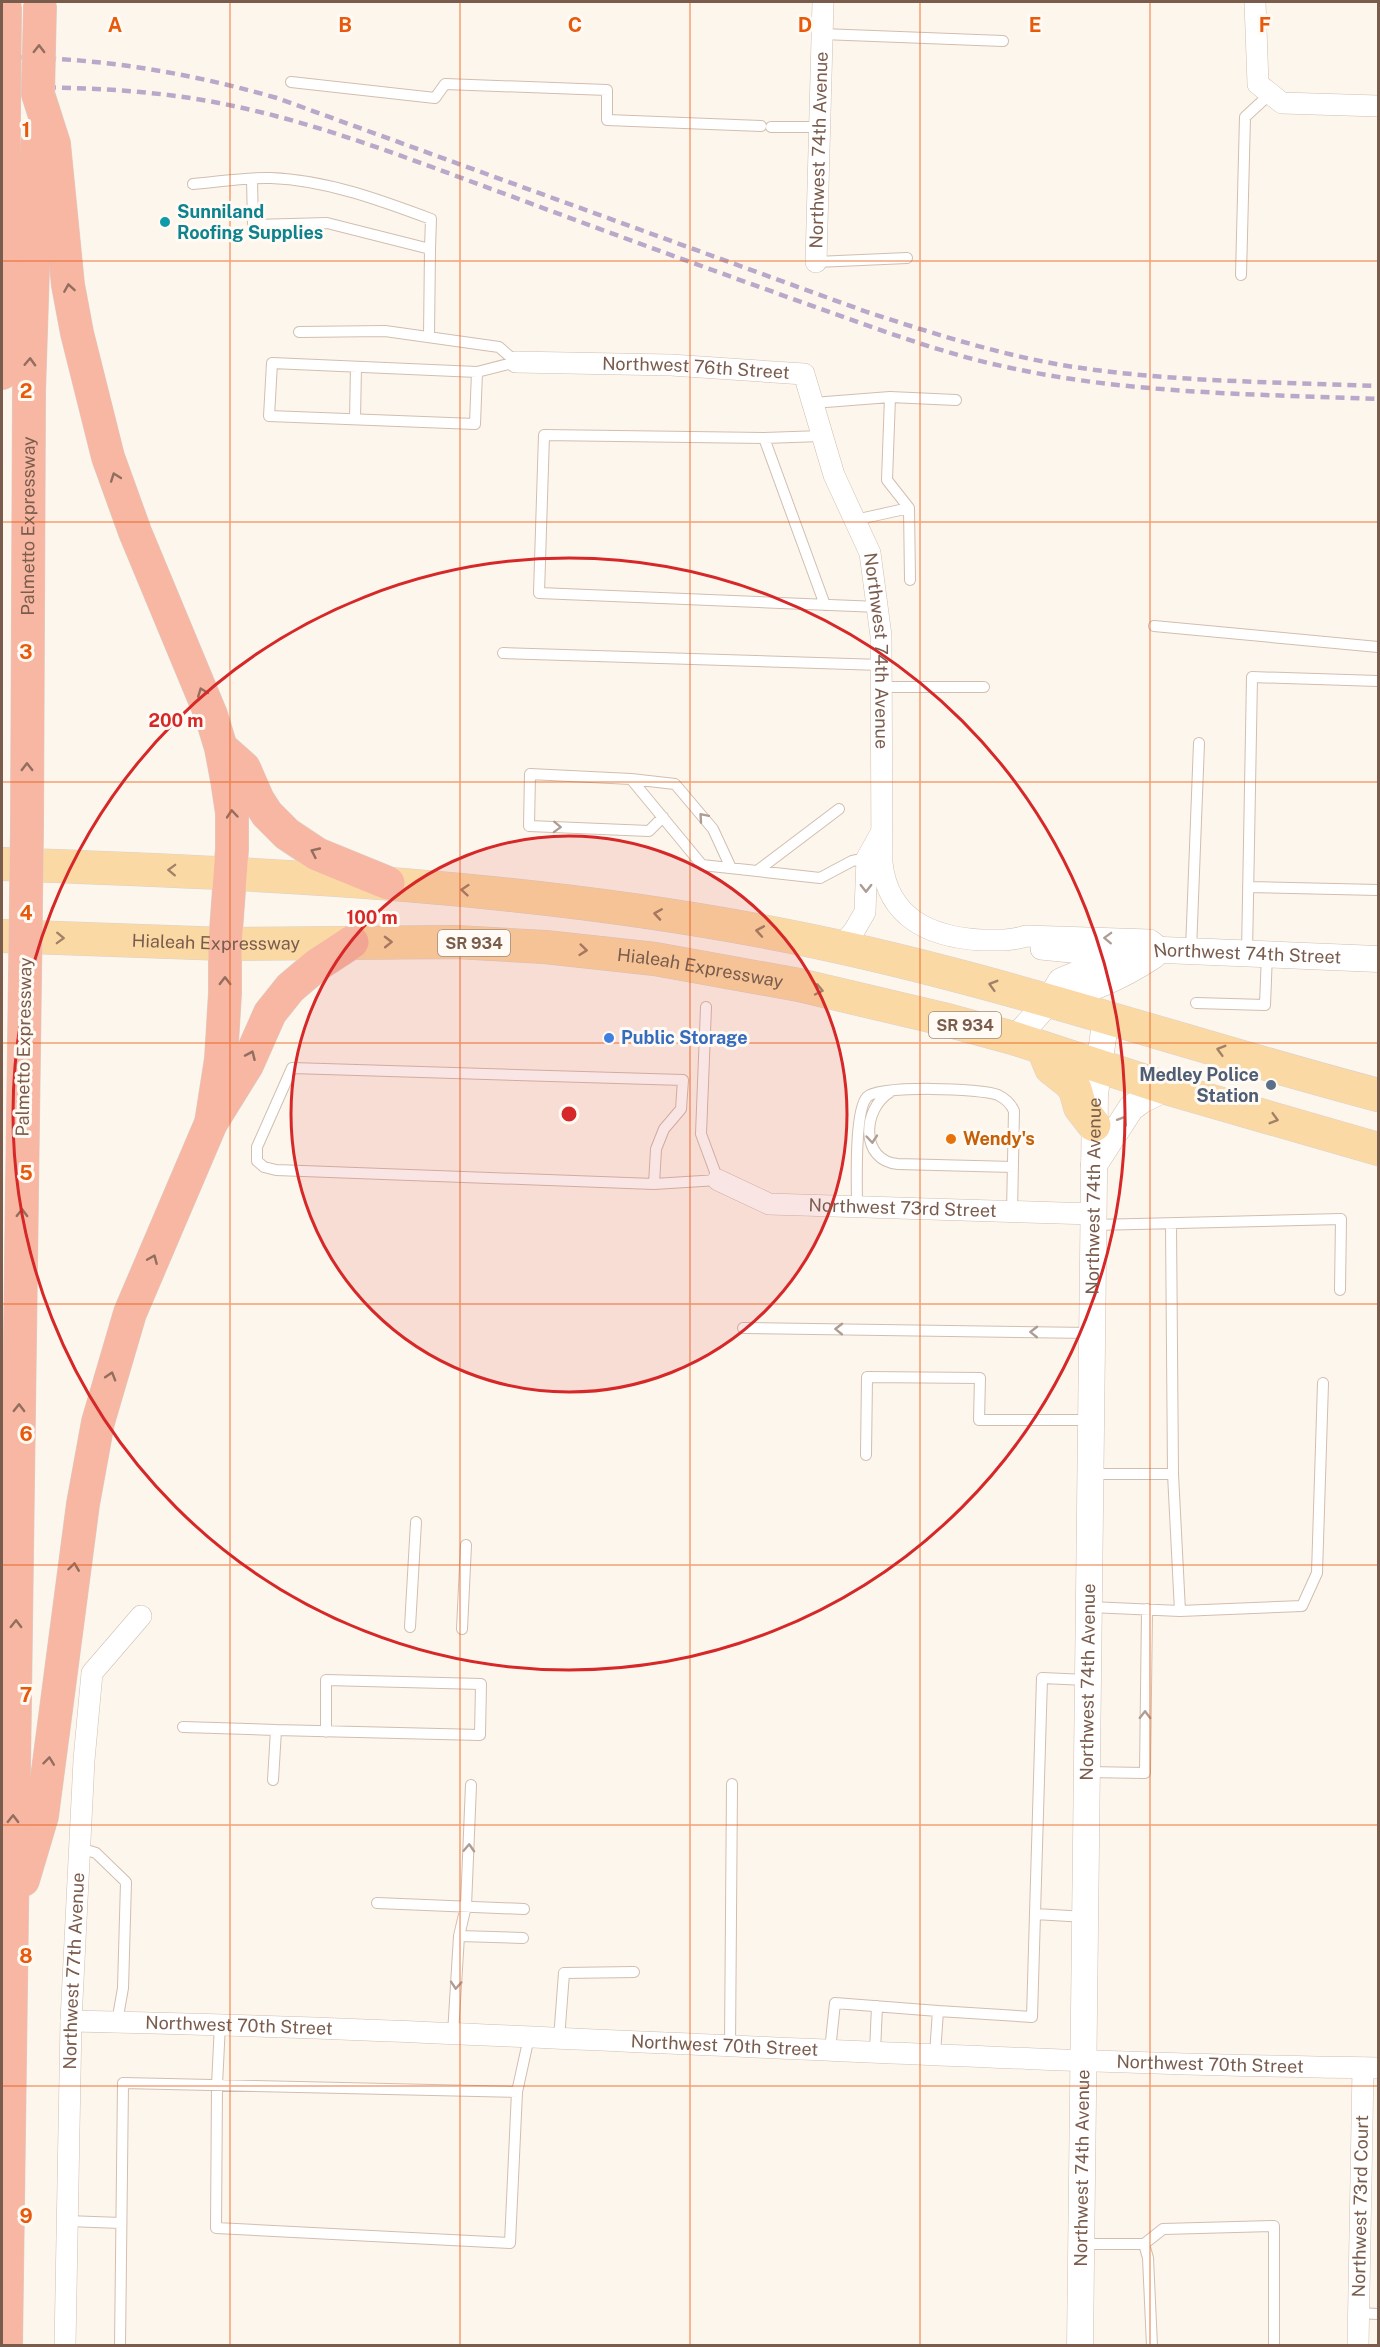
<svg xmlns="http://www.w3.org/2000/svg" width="1380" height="2347" viewBox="0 0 1380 2347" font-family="'Public Sans',sans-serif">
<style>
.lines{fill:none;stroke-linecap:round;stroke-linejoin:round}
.service-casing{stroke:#d1beb0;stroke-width:12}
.minor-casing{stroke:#d1beb0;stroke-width:22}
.tertiary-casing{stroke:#d1beb0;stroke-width:27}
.primary-casing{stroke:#dad1cd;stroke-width:34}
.motorway-casing{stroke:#dad1cd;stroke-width:34}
.service{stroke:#fff;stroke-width:10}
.minor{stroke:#fff;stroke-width:21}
.tertiary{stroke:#fff;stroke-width:26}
.primary{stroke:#fbd9a5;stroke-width:33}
.motorway{stroke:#f7b7a3;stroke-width:33}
.rail{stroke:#b9a8c9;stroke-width:4.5;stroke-dasharray:9 6;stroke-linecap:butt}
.motorway-bridge-casing{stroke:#dad1cd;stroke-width:34;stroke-linecap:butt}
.motorway-bridge{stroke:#f7b7a3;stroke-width:33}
.oneway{stroke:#936e5e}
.oneway2{stroke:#af9d94}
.oneway3{stroke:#a18267}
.grid{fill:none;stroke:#e8590c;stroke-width:1.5;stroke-opacity:0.55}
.ring{fill:none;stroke:#d62828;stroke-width:3}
.culture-dot{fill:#0f9aa8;stroke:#fffaf3;stroke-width:2}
.shop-dot{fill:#3f7fe0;stroke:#fffaf3;stroke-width:2}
.service-dot{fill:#5c6f8a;stroke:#fffaf3;stroke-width:2}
.food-dot{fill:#e8710a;stroke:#fffaf3;stroke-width:2}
.labels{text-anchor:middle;stroke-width:6;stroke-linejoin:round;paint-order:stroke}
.shield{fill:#fffaf3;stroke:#a28b7f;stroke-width:1.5}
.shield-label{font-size:16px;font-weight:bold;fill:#7a5c4d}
.street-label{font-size:18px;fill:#7a5c4d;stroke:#fffaf3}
.culture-label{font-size:18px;font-weight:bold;fill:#0d838f;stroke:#fffaf3;text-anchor:start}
.shop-label{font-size:18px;font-weight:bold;fill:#366cbe;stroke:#fffaf3;text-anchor:start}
.service-label{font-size:18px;font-weight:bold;fill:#4e5e75;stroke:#fffaf3;text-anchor:end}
.food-label{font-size:18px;font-weight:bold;fill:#c56008;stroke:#fffaf3;text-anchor:start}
.grid-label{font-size:20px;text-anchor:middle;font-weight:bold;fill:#e8590c;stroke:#fffaf3;stroke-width:6;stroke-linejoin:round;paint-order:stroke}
.centre{fill:#d62828;stroke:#fffaf3;stroke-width:3}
.ring-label{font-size:18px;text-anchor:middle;font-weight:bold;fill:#d62828;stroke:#fffaf3;stroke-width:6;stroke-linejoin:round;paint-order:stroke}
</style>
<rect width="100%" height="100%" fill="#fdf6ec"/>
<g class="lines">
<g class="service-casing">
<path id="service" d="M822,34L1003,41
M291,82L435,98L445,84L607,90V120L761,126
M771,127H820
M252,179L253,225L327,223L430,249L429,337
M193,184C219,182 246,177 271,178C326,180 380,200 431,219L430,249
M816,262L907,258
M1241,275L1245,117L1270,94
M299,332L385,331L499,347L516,362
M477,372L475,424L269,416L272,363L477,372L516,362
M890,397L956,400
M813,403L890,397L887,480L909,508
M355,419L356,367
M822,436L764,438L544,435L539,593L879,607
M764,438L825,605
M855,520L909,508L910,580
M1154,626L1378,647
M503,653L882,665
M882,687H984
M631,779L702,865L820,878L852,861L867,858
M663,817L649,831L529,826L530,774L631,779L675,784L713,829L731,868
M757,871L839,809
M1248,887L1378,890
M1191,950L1199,743
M1247,953L1252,677L1378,681
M1196,1003L1265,1005L1267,954
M890,1092C862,1109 860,1161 898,1164L1013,1167
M654,1184L656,1149L664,1129L681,1109L683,1080L292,1068L257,1147V1161L264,1167L276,1170L654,1184L718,1180L701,1134L706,1007
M857,1206C857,1185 854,1111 867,1097C879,1085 982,1088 998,1095C1006,1099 1011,1104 1014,1111L1012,1212
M1094,1225L1341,1219L1340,1290
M743,1328L1092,1333
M866,1455L867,1377L980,1378L979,1420H1091
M1091,1474H1173L1171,1224
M1090,1607L1180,1611L1173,1474
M1180,1611L1302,1606L1317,1573L1323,1383
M410,1627L416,1522
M462,1629L466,1545
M183,1727L276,1730L273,1780
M276,1730L480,1735L481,1684L326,1680V1732
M1088,1772L1145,1773L1147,1609
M80,1848L96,1853L126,1882L123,1988L117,2022
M377,1903L524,1909
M1086,1917L1035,1914L1042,1678L1087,1680
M459,1936L523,1938
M220,2024L217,2085L216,2228L510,2243L517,2092
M453,2034L459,1936L466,1906L471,1785
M559,2039L564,1973L634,1972
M730,2046L732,1784
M830,2050L835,2003L938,2011
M875,2052L877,2006
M935,2054L938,2011L1032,2017L1035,1914
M67,2221L121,2223
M1082,2244H1144L1163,2229L1274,2226V2346
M1144,2244L1148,2258L1152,2346
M1358,2313L1378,2314
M120,2346L123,2083L517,2092L529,2037"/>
</g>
<g class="minor-casing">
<g id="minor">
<path d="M1255,2L1258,84L1282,103L1378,106"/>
<path id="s1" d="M816,262L823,2"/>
<path id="s2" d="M516,362L671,365L804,374L834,475L870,553L881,636L882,863C888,918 930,937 981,940C997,940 1011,941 1026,936L1150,940L1163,950"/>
<path d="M840,947L854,931L865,912L867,858L881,833"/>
<path d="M1041,949L1120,957"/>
<path id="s3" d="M718,1180L769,1204L1093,1214"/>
<path id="s4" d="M71,2021C507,2030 942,2062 1378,2068"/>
<path id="s5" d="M65,2346L71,2021L84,1760L92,1673L141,1616"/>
<path id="s6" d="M1358,2346L1363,2068"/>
</g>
</g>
<g class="tertiary-casing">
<g id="tertiary">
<path d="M1049,1001C1089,990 1118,979 1153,956"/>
<path id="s7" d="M1015,1039L1049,1001L1061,981L1117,958L1163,950L1378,959"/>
<path d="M1094,1165L1131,1108L1142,1100L1166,1088"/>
<path id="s8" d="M1080,2346L1095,1094L1106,1017"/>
</g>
</g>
<g class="primary-casing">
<g id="primary">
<path d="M2,864C271,874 542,885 807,940C1001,980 1188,1045 1378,1095"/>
<path id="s9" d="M2,936L225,944L456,942L545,947L655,959L799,985L943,1019L1013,1038L1166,1088L1378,1149"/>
<path d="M1043,1048L1051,1068L1070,1083L1075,1089L1080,1107L1094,1125"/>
</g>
</g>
<g class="motorway-casing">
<g id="motorway">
<path d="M38,94L54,144L68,285L77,333L108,457L135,532L211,715L221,748L227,780L232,813V849L225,944V993L221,1059L211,1123"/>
<path d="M2,373L4,112"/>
<path d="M226,752L244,768L258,800L267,814L287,834L317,854L388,883"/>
<path id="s10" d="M27,826L29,392L37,144"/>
<path d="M23,1880L42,1816L83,1504L98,1422L130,1313L211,1123L247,1065L270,1013L290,988L317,965L352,942"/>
<path d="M6,2346L25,975"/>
</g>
</g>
<use href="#service" class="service"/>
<use href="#minor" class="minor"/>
<use href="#tertiary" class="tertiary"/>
<use href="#primary" class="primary"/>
<use href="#motorway" class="motorway"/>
<path class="rail" d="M2,57C100,58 182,71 277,98L867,312C935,334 1003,356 1074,367C1174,382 1277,382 1378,386
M2,87C74,87 147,89 219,103C318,122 414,161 508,195C626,239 745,282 863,324C909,340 955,356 1002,366C1125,394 1253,394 1378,399"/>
<g class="motorway-bridge-casing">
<path id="motorway-bridge" d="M38,94L40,5
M4,112L5,6
M25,975L27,826"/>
</g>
<use href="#motorway-bridge" class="motorway-bridge"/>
</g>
<defs><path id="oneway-chevron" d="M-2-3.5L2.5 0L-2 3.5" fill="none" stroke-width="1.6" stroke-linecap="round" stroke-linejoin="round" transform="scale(1.5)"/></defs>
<g class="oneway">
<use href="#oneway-chevron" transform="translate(39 49) rotate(-89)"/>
<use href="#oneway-chevron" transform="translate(69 288) rotate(-99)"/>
<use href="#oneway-chevron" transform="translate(30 362) rotate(-88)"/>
<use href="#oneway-chevron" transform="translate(115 477) rotate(-110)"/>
<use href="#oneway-chevron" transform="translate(202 692) rotate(-111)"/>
<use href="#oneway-chevron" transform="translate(27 767) rotate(-90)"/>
<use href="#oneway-chevron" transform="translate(232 814) rotate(-95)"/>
<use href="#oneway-chevron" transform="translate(315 852) rotate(-155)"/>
<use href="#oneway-chevron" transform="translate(225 981) rotate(-90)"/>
<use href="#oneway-chevron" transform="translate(251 1055) rotate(-66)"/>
<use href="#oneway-chevron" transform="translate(22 1213) rotate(-89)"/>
<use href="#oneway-chevron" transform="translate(153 1259) rotate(-67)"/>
<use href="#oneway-chevron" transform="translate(111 1376) rotate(-73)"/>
<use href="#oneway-chevron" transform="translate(19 1408) rotate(-89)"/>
<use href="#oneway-chevron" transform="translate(74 1567) rotate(-82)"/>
<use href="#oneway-chevron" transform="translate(16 1624) rotate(-89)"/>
<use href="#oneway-chevron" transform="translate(49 1761) rotate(-83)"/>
<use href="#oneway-chevron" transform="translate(13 1819) rotate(-89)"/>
</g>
<g class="oneway2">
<use href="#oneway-chevron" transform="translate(703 817) rotate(-131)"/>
<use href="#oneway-chevron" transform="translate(557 827) rotate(2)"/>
<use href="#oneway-chevron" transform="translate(866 888) rotate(90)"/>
<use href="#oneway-chevron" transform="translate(1108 938) rotate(-178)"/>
<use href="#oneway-chevron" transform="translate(1123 1120) rotate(-58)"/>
<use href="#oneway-chevron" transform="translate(872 1139) rotate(85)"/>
<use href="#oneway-chevron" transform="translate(839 1329) rotate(-179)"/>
<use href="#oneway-chevron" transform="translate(1034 1332) rotate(-179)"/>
<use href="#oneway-chevron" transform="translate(1145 1715) rotate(-89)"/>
<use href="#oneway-chevron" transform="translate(469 1848) rotate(-87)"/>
<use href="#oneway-chevron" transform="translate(456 1985) rotate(94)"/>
</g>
<g class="oneway3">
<use href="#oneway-chevron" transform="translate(172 870) rotate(-178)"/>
<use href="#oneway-chevron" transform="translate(465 890) rotate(-175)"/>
<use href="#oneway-chevron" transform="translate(658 914) rotate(-171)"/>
<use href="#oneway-chevron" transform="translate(760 931) rotate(-170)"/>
<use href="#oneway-chevron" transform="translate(60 938) rotate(2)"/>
<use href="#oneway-chevron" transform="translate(388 942) rotate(-1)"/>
<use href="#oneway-chevron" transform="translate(583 950) rotate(6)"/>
<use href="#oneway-chevron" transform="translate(993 985) rotate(-164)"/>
<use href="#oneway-chevron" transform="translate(819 990) rotate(12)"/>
<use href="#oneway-chevron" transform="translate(1221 1050) rotate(-164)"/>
<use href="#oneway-chevron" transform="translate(1274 1119) rotate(16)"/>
</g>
<path class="grid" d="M230,2V2346M460,2V2346M690,2V2346M920,2V2346M1150,2V2346M2,261H1378M2,522H1378M2,782H1378M2,1043H1378M2,1304H1378M2,1565H1378M2,1825H1378M2,2086H1378"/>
<circle cx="569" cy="1114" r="278" fill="#d62828" fill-opacity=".12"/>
<g class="ring">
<circle cx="569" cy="1114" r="278"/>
<circle cx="569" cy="1114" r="556"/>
</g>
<circle class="culture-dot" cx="165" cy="222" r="6"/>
<circle class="shop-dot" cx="609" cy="1038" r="6"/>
<circle class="service-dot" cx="1271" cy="1085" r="6"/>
<circle class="food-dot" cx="951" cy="1139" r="6"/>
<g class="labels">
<g class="shield">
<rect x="438" y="930" width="72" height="26" rx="4.5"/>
<rect x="929" y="1012" width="72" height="26" rx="4.5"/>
</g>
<g class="shield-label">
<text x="474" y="949">SR 934</text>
<text x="965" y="1031">SR 934</text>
</g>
<g class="street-label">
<text dy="6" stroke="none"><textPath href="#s1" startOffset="112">Northwest 74th Avenue</textPath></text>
<text dy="6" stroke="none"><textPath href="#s2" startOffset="180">Northwest 76th Street</textPath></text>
<text dy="6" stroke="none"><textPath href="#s10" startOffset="300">Palmetto Expressway</textPath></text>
<text dy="6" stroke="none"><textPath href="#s2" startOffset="578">Northwest 74th Avenue</textPath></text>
<text dy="6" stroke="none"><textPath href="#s9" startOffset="214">Hialeah Expressway</textPath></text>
<text dy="6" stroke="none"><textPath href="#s7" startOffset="266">Northwest 74th Street</textPath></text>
<text dy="6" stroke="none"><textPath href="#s9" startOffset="700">Hialeah Expressway</textPath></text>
<text transform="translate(24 1047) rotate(-89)" y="6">Palmetto Expressway</text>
<text dy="6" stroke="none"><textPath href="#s8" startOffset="1150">Northwest 74th Avenue</textPath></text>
<text dy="6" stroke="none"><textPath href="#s3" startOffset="190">Northwest 73rd Street</textPath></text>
<text dy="6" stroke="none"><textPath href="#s8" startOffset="664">Northwest 74th Avenue</textPath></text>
<text dy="6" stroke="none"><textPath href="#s5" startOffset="375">Northwest 77th Avenue</textPath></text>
<text dy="6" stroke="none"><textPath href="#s4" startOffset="168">Northwest 70th Street</textPath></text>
<text dy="6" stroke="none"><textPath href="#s4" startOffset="654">Northwest 70th Street</textPath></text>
<text dy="6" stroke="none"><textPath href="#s4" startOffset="1140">Northwest 70th Street</textPath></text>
<text dy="6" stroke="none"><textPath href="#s8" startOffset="178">Northwest 74th Avenue</textPath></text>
<text dy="6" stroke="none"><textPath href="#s6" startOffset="140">Northwest 73rd Court</textPath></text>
</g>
<g class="culture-label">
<text x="177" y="218">Sunniland<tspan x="177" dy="21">Roofing Supplies</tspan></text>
</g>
<g class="shop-label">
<text x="621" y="1044">Public Storage</text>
</g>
<g class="service-label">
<text x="1259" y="1081">Medley Police<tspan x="1259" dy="21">Station</tspan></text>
</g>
<g class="food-label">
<text x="963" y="1145">Wendy's</text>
</g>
</g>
<g class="grid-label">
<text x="115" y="32">A</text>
<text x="345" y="32">B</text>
<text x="575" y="32">C</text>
<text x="805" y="32">D</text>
<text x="1035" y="32">E</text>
<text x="1265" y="32">F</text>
<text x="26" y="137">1</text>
<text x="26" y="398">2</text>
<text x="26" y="659">3</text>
<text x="26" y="920">4</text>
<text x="26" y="1180">5</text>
<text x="26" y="1441">6</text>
<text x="26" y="1702">7</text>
<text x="26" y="1963">8</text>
<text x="26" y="2223">9</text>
</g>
<circle cx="569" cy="1114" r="9" class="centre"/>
<g class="ring-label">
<text x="176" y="727">200 m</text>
<text x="372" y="924">100 m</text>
</g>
<rect width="1380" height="2347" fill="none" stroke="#7a5c4d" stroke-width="6"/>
</svg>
